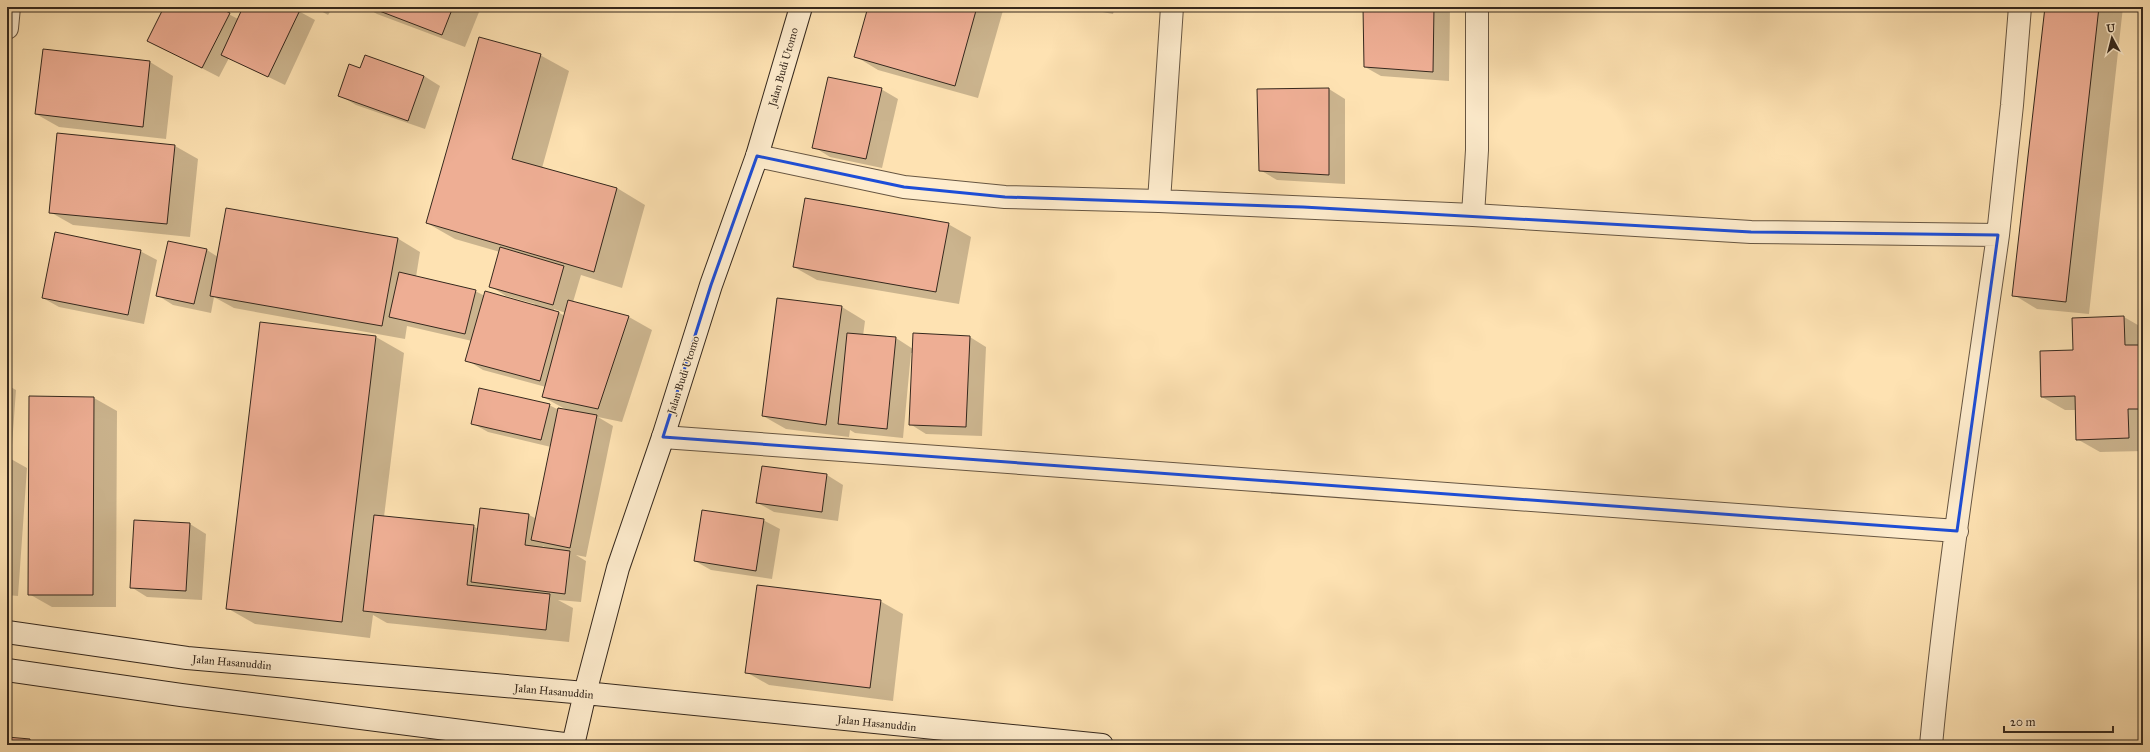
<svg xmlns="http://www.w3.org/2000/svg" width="2150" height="752" viewBox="0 0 2150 752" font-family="'IM FELL Great Primer',serif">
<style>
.shadow{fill:#0003;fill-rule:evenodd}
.building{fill:#eeae94;stroke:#35281d}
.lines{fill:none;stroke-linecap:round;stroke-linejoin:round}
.street-casing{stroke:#675642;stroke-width:24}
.secondary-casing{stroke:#35281d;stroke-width:24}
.street{stroke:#feeccd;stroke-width:22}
.secondary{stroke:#feeccd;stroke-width:22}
.marked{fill:none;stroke:#1d4ed8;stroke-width:3;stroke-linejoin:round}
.labels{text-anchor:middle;stroke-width:3;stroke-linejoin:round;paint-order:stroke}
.street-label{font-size:11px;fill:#35281d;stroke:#feeccd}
</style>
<rect width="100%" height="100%" fill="#fee2b2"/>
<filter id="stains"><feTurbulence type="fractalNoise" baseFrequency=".005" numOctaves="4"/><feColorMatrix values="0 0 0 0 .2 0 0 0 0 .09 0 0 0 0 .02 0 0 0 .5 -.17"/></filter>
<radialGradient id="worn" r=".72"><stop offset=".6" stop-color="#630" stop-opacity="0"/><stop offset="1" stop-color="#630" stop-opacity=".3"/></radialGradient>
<path class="shadow" d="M165,7H215L238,19L244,7H291L315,20L285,85L229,58L219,77L149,41Z
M314,7H333L328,15Z
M365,7H481L465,47L377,14Z
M869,7H1004L978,98L878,70L855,56Z
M1076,7H1115L1113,14Z
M1364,7H1450L1449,81L1381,76L1365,67Z
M2046,7H2123L2089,314L2037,309L2014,295Z
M43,50L150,62L173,76L166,139L59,127L36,114Z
M540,55L569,71L542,168L617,188L645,205L622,288L581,275L573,302L629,317L652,330L622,422L598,417L613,426L586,557L576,555L586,561L581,602L558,600L573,608L569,642L387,623L373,615L370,638L255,624L227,608L376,337L404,353L384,517L473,526L478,529L481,509L529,515L537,519L551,447L488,432L472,423L549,405L559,410H567L543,397L546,387L483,370L467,360L472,341L407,326L405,339L234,308L214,297L211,313L173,305L157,295L207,250L218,257L397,238L420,252L416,277L475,291L485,296L534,306L535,304L506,296L490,286L500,252L455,239L427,223ZM554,309L566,313L565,316L554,310ZM543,546L548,549L542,548Z
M366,56L424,76L440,86L425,129L356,105L339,95L361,70Z
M881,89L898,99L882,168L830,157L814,147Z
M1329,89L1345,99V184L1277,180L1260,170Z
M57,134L175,146L198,159L190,237L73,225L50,212Z
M948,224L971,237L959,304L817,280L794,267Z
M140,251L157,260L144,324L59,307L43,298Z
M778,299L842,307L865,321L863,336L896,338L913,349L970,337L986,347L982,436L926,434L910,424L913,353H911L903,438L855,433L850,430L849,437L786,429L763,416Z
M2124,317L2143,328V451L2100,452L2077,439L2076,410H2065L2042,397L2074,351L2073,319Z
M7,385L16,390L11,459L27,468L18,596L7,595Z
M94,398L117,411L116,607H52L29,594Z
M827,475L843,485L838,521L774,512L758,503Z
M763,520L780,529L772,579L711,570L695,561Z
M190,524L206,534L202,600L147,597L131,587Z
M880,601L903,614L893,701L769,685L746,672Z
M7,738L30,740L39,745H7Z"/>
<path class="building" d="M164,7H217L230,13L202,68L147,41Z
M243,7H294L300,10L268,77L221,55Z
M369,7H453L442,35Z
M868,7H977L955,86L854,57Z
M1363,7H1434L1433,72L1364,67Z
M2045,7H2099L2066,302L2012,296Z
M479,37L541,54L512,159L617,188L594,272L426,223Z
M43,49L150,61L143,127L35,114Z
M365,55L424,76L408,121L338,96L349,64L360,68Z
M828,77L882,88L866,159L812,148Z
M1329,88V175L1259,171L1257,89Z
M57,133L175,145L167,224L49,213Z
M805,198L949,223L936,292L793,267Z
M226,208L398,238L382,326L210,296Z
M55,232L141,250L128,315L42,298Z
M168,241L207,249L194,304L156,296Z
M500,247L564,266L553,305L489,287Z
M399,272L476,290L465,334L389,317Z
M485,291L559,312L540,381L465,361Z
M777,298L842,306L826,425L762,416Z
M568,300L629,316L598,409L542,397Z
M2124,316L2125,345H2143V409H2128L2129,438L2076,440L2075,396L2041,397L2040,351L2073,350L2072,318Z
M260,322L376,336L342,622L226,609Z
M847,333L896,337L887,429L838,424Z
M913,333L970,336L966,427L909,425Z
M479,388L550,404L541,440L471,424Z
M29,396L94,397L93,595H28Z
M558,408L597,415L570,548L531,540Z
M762,466L827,474L822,512L756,503Z
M480,508L529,514L525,545L570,551L565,594L471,582Z
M702,510L764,519L756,571L694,561Z
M374,515L474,525L467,585L550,594L546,630L363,611Z
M134,520L190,523L186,591L130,588Z
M757,585L881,600L870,688L745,673Z
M7,737L30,739V745H7Z
M159,742L184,743V745H159Z
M184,743L210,745H184Z"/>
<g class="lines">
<g class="street-casing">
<path id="street" d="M7,28L9,7
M757,156L904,187L1005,197L1159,201L1473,215L1477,150V7
M1159,201L1172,7
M1473,215L1751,232L1998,235L2012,105L2020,7
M663,437L1957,531
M1931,745C1947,575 1974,405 1998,235"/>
</g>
<g class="secondary-casing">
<path id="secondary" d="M7,632L187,658L585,693L1102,745
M7,670L181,695L572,745
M573,745L585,693L618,568L663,437L711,285L757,156L801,7"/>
</g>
<use href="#street" class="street"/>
<use href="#secondary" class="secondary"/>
</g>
<path class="marked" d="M757,156L904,187L1005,197L1303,207L1751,232L1998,235L1957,531L663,437L711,285Z"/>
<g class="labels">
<g class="street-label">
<text transform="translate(783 67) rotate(-74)" y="4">Jalan Budi Utomo</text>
<text transform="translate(683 375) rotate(-72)" y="4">Jalan Budi Utomo</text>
<text transform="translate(232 662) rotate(5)" y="4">Jalan Hasanuddin</text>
<text transform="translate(554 691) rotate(5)" y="4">Jalan Hasanuddin</text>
<text transform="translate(877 723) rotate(6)" y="4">Jalan Hasanuddin</text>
</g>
</g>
<rect width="2150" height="752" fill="none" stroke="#fee2b2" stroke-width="24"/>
<rect x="8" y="8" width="2134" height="736" fill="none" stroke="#35281d" stroke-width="2"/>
<rect x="12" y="12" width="2126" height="728" fill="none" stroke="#35281d"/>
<g transform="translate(2112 38) rotate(353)" stroke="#feeccd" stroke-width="3" paint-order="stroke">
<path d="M0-3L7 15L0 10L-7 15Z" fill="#35281d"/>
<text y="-6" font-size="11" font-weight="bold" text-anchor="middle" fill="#35281d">U</text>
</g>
<path d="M2004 726v6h109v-6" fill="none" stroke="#35281d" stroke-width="2"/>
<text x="2010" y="726" font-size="12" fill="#35281d" stroke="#feeccd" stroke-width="3" paint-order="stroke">20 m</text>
<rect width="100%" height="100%" filter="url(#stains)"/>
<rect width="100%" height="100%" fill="url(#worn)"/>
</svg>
